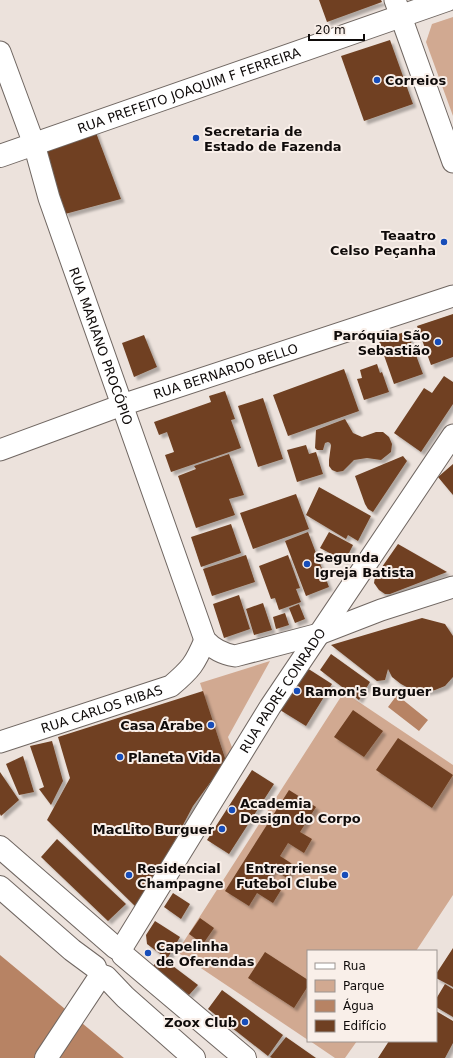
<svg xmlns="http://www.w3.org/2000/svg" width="453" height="1058" viewBox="0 0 453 1058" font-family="'DejaVu Sans',sans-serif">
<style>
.green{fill:#d1a991}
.water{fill:#b78364}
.building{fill:#6f4022;filter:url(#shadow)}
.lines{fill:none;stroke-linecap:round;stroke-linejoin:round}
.street-casing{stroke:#706762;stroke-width:23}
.secondary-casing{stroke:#706762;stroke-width:24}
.street{stroke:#fff;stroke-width:21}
.secondary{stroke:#fff;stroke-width:22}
.poi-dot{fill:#174db9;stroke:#f9efe9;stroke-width:1.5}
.labels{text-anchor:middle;stroke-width:4;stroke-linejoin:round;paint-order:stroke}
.poi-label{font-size:13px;font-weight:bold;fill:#0f0b0a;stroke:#f9efe9;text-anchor:start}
.street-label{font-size:13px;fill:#0f0b0a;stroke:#f9efe9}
</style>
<defs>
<filter id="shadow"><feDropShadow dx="3.5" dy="3.5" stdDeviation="1" flood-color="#0004"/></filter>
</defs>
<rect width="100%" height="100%" fill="#ece2dc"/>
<path class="green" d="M453,17V116L426,42L432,24Z
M270,661L228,737L233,750L226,761L200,683Z
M344,692L453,765V895L416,951H308V1040L177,952Z
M310,1041H357L345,1058H335Z"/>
<path class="water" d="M397,695L428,720L419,731L388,707Z
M0,955L124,1058H0Z"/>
<path class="building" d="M319,0H381L382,2L327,22Z
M390,40L413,104L364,121L341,56Z
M95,130L121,199L65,214L45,150Z
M453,314V357L431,365L417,326Z
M407,331L423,374L394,384L379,341Z
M144,335L157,367L134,377L122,343Z
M377,364L380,373L382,372L389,392L364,400L357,379L362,378L360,370Z
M344,369L359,411L288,436L273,395Z
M444,376L453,382V404L421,452L394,433L424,388L432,393Z
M225,391L235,419L231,420L241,448L171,472L165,455L174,452L167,432L159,435L154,422L211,402L209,396Z
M263,398L283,459L258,467L238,406Z
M345,419L353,433L362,437L376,432H383L389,437L392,444L391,452L381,460L367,458L354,460L343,471L337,472L332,470L329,466V460L331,445L330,443L328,442L325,443L323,450H317L315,448L316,430Z
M306,445L309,454L316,452L323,474L297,482L287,450Z
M229,454L244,495L229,499L235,515L196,528L178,476L196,469L194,466Z
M403,456L407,461L373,512L368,509L365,504L355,476Z
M453,464V495L438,477Z
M319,487L371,516L358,541L348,535L346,539L306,515Z
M296,494L309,529L253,549L240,513Z
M231,524L241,553L201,567L191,537Z
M308,532L329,587L306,596L285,541Z
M329,532L353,545L345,561L320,548Z
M398,544L447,572L390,594H385L379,590L374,583L375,577Z
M246,555L255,582L212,596L203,569Z
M288,555L300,588L296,589L301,602L279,610L275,598L271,599L259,566Z
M239,595L250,629L224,638L213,604Z
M263,603L272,630L254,635L246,609Z
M299,604L305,619L295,623L289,608Z
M285,613L289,625L276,629L273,617Z
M422,618L445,624L453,636V677L445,686L435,690L426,692L414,691L401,684L392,677L388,669L385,680L377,681L331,645Z
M331,654L370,682L359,700L320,670Z
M307,668L332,684L306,726L280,710Z
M203,691L226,761L193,806L174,842L136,907L47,820L70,778L58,737Z
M353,710L383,731L364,757L334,737Z
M398,738L453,775L432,808L376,770Z
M52,741L63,781L51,805L39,789L44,787L30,746Z
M23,756L34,792L19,795L6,764Z
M252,770L274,784L229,854L207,840Z
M0,772L19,800L1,816L0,814Z
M289,790L316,807L300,832L312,839L304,853L288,843L280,856L294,865L287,878L274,870L267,881L281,890L273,903L257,893L249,906L225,891Z
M57,839L126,904L108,921L41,857Z
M173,893L190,904L181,919L164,907Z
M200,918L214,928L203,944L189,934Z
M155,921L180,937L167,959L147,944L146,935Z
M453,948V987L436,978V974Z
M265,952L308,980V986L294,1008L248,978Z
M161,957L198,985L189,995L153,966Z
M445,984L453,989V1017L436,1007V999Z
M222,990L283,1035L268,1056L208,1009Z
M436,1011L453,1021V1043L445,1058H378L389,1041H436Z
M286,1037L316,1058H272L270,1057Z"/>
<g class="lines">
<g class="street-casing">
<g id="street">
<path d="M395,0L453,162"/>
<path id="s1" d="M0,52L34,144L49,198L205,640C214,650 223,654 235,656L319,634L381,610L453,587"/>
<path id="s2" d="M0,450L122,405L453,296"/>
<path id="s3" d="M0,742L171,686C191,669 195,664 205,640"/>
<path id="s4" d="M120,951L270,707L453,435"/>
</g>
</g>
<g class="secondary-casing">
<g id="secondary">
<path id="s5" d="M0,156L447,0"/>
<path d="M0,847L116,948"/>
<path d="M0,887L72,950L95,967"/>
<path d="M123,955L245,1058"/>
<path d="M106,977L125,997L194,1058"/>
<path d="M46,1058L101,975"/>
</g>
</g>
<use href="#street" class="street"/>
<use href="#secondary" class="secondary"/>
</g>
<g class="poi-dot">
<circle cx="377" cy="80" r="4"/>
<circle cx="196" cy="138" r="4"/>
<circle cx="444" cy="242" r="4"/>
<circle cx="438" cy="342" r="4"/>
<circle cx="307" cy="564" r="4"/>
<circle cx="297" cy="691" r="4"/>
<circle cx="211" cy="725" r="4"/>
<circle cx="120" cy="757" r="4"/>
<circle cx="232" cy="810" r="4"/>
<circle cx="222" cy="829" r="4"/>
<circle cx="129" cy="875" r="4"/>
<circle cx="345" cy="875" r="4"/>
<circle cx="148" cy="953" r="4"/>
<circle cx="245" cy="1022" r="4"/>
</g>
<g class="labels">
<g class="poi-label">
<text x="385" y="85">Correios</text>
<text x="204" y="136">Secretaria de<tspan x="204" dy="15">Estado de Fazenda</tspan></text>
<text x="436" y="240" text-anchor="end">Teaatro<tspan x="436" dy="15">Celso Peçanha</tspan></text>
<text x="430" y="340" text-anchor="end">Paróquia São<tspan x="430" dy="15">Sebastião</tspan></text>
<text x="315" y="562">Segunda<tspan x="315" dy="15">Igreja Batista</tspan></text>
<text x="305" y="696">Ramon's Burguer</text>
<text x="203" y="730" text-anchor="end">Casa Árabe</text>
<text x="128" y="762">Planeta Vida</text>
<text x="240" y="808">Academia<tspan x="240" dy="15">Design do Corpo</tspan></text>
<text x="214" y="834" text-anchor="end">MacLito Burguer</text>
<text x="137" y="873">Residencial<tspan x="137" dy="15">Champagne</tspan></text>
<text x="337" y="873" text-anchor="end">Entrerriense<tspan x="337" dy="15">Futebol Clube</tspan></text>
<text x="156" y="951">Capelinha<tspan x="156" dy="15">de Oferendas</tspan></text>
<text x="237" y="1027" text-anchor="end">Zoox Club</text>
</g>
<g class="street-label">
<text dy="5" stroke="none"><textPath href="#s5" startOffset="200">RUA PREFEITO JOAQUIM F FERREIRA</textPath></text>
<text dy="5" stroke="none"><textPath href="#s1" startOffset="311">RUA MARIANO PROCÓPIO</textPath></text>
<text dy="5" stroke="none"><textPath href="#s2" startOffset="239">RUA BERNARDO BELLO</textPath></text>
<text dy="5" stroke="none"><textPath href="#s4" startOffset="307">RUA PADRE CONRADO</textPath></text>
<text dy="5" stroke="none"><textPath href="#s3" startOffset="107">RUA CARLOS RIBAS</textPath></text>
</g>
</g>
<rect x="307" y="950" width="130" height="92" fill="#f9efe9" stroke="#9b9490"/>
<rect x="315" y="963" width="20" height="6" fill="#ffffff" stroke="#9b9490"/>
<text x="343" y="970" font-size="12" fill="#0f0b0a">Rua</text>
<rect x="315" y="980" width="20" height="12" fill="#d1a991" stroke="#9b9490"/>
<text x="343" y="990" font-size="12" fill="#0f0b0a">Parque</text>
<rect x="315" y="1000" width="20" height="12" fill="#b78364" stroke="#9b9490"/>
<text x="343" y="1010" font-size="12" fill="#0f0b0a">Água</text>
<rect x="315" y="1020" width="20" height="12" fill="#6f4022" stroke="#9b9490"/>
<text x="343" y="1030" font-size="12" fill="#0f0b0a">Edifício</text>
<path d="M309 34v6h55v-6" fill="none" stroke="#0f0b0a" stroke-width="2"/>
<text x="315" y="34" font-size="12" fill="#0f0b0a" stroke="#f9efe9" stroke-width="3" paint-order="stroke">20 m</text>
</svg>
